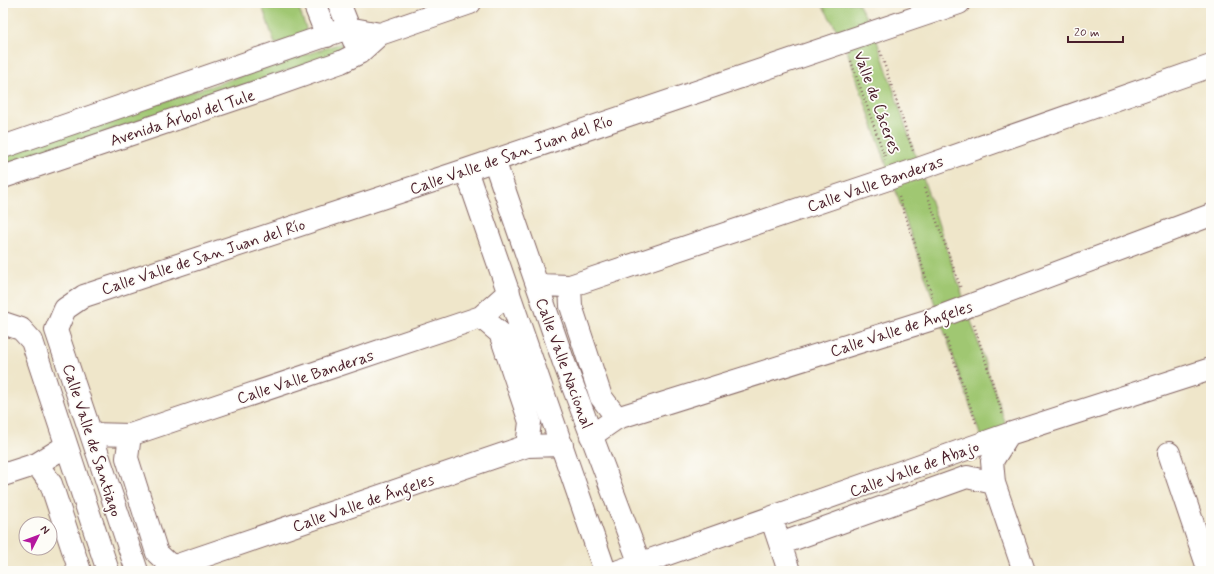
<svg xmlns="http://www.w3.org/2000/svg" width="1214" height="574" viewBox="0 0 1214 574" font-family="Mynerve,sans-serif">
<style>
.green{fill:#a0c772;stroke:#75734e}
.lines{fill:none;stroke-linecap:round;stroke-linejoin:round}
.street-casing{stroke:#846563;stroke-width:24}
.path{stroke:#846563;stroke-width:2.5;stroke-dasharray:1 3;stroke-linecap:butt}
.street{stroke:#fff;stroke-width:22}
.labels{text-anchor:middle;stroke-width:3.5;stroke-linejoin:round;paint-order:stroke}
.street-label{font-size:16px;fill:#4a1f2b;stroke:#fdfcf7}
</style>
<rect width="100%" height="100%" fill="#fdfcf7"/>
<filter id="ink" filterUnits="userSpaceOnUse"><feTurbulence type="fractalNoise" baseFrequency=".025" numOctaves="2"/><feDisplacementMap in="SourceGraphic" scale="8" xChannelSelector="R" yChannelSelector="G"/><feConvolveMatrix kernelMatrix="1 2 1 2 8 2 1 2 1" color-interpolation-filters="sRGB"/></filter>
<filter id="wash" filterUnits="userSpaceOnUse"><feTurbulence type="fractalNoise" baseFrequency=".012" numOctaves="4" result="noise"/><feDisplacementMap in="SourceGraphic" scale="16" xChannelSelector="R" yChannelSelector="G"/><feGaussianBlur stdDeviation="0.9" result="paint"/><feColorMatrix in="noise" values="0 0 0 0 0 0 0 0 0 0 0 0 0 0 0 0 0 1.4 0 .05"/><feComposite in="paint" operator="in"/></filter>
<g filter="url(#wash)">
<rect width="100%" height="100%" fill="#efe6ca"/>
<path class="green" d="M261,3H297L306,28L304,36L275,44Z
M821,3H858L874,32L1009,434L983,443L844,42Z
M341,43L344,51L3,167V155Z"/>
</g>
<g filter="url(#ink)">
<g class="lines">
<g class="street-casing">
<path id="street" d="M314,3L327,36
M339,3L354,41
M3,147L348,28L380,34
M494,160L563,360L640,564
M466,170L605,571
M3,177L253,93L341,62L359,53L380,34L470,3
M537,285L570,286L918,169L1211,66
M570,286L571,306L601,397L617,418
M481,317L500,333L530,422L527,446
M3,323L21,329L32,341L108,571
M91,434L130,435L481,317L509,292
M1009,434L992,461L994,483L1024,571
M130,435L127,458L157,553L172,567
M591,436L617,418L939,317L1211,215
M1169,453L1209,571
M37,464L51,484L80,571
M3,475L37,464L66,446
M775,529L789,571
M780,544L967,477L994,483
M137,571L56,330L65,309L84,296L466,170L959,3
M166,571L172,567L527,446L562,445
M619,571L1009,434L1211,369"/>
</g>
<path class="path" d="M880,51L913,151
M851,61L886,160
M925,188L961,289
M899,197L933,298
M974,325L1003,416
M945,335L977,425"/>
<use href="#street" class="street"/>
</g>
</g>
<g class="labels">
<g class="street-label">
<text transform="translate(878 102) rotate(70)" y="6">Valle de Cáceres</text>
<text transform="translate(182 117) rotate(-18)" y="6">Avenida Árbol del Tule</text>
<text transform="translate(511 154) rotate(-19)" y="6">Calle Valle de San Juan del Río</text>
<text transform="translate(875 183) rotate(-19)" y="6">Calle Valle Banderas</text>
<text transform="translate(203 256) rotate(-18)" y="6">Calle Valle de San Juan del Río</text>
<text transform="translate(901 328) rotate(-18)" y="6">Calle Valle de Ángeles</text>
<text transform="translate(565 363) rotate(70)" y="6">Calle Valle Nacional</text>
<text transform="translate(305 376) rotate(-18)" y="6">Calle Valle Banderas</text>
<text transform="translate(93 440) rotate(72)" y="6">Calle Valle de Santiago</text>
<text transform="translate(914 468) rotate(-20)" y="6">Calle Valle de Abajo</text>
<text transform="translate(363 502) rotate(-19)" y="6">Calle Valle de Ángeles</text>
</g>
</g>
<rect width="1214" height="574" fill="none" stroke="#fdfcf7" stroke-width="16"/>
<g transform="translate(38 536) rotate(48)"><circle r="19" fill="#fdfcf7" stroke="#b5a4a5"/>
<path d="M0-3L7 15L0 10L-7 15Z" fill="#b5179e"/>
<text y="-6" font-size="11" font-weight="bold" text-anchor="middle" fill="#4a1f2b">N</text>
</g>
<path d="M1068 36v6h55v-6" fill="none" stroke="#4a1f2b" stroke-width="2"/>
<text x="1074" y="36" font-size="12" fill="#4a1f2b" stroke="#fdfcf7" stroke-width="3" paint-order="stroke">20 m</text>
</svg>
